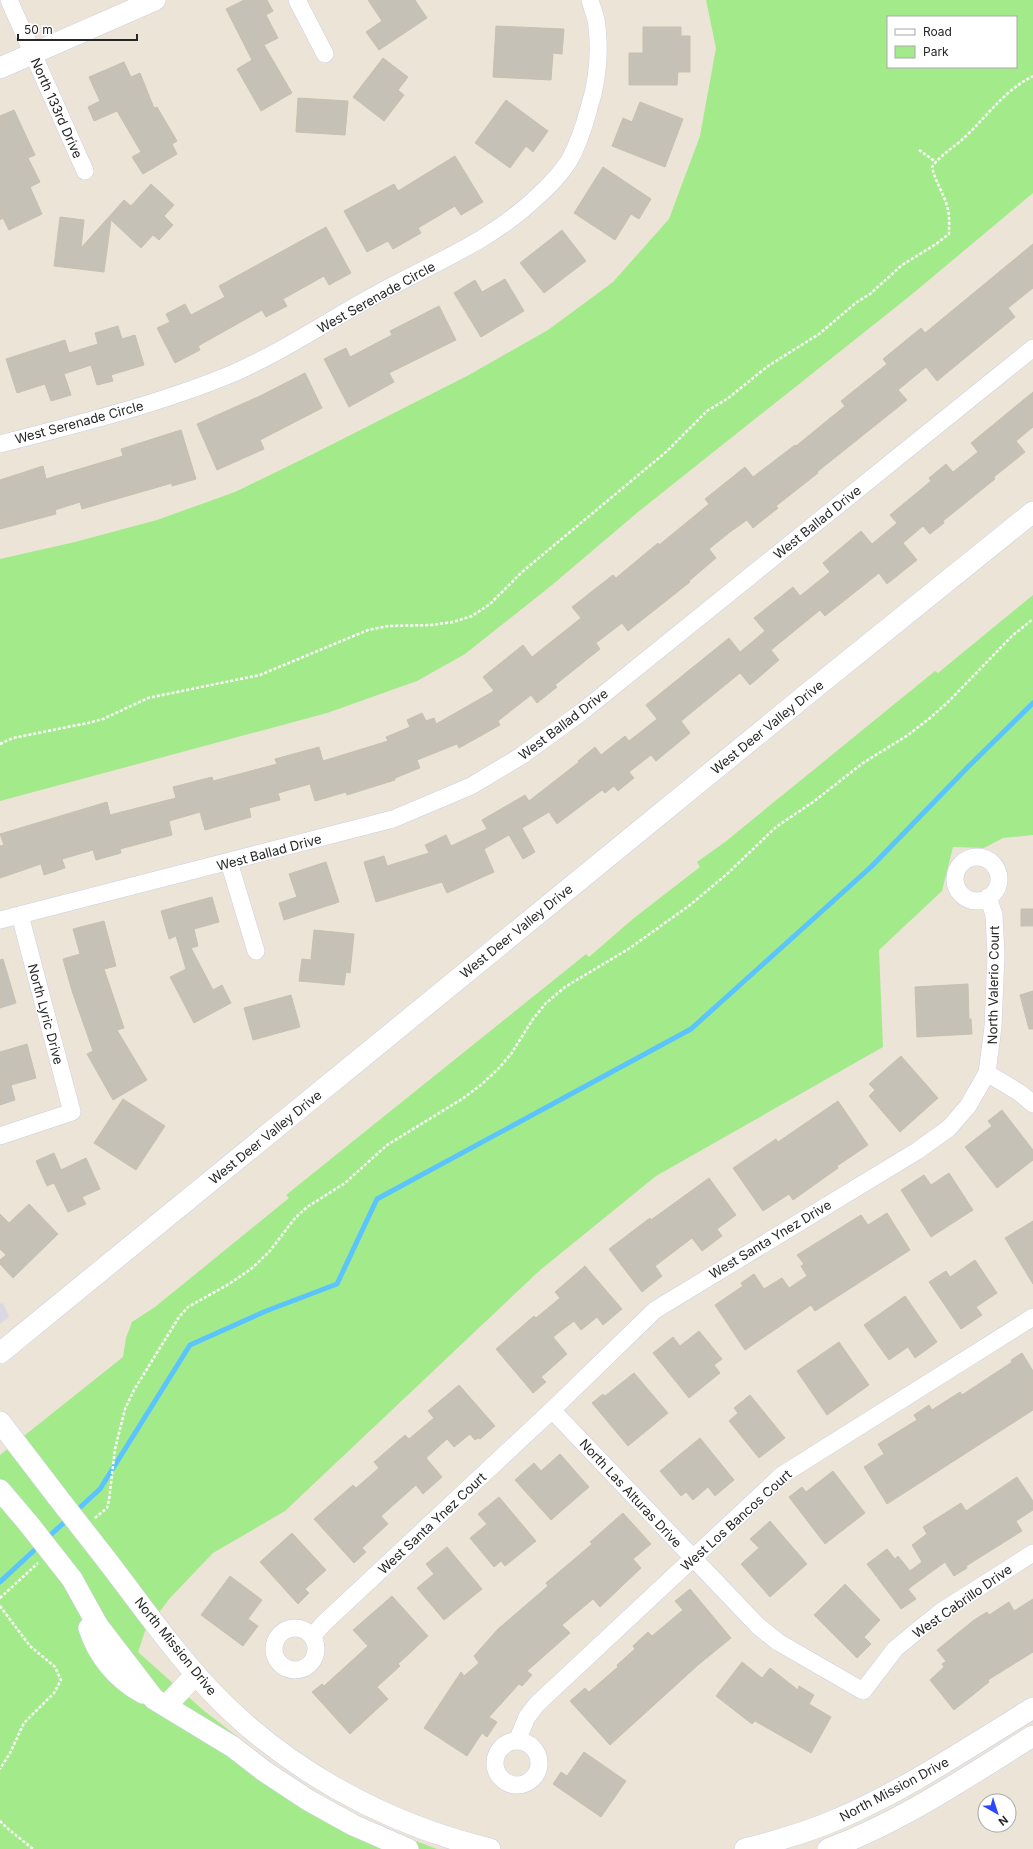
<svg xmlns="http://www.w3.org/2000/svg" width="1033" height="1849" viewBox="0 0 1033 1849" font-family="Inter,sans-serif">
<style>
.industrial{fill:#dcd8e3}
.green{fill:#a3ea8b;fill-rule:evenodd}
.lines{fill:none;stroke-linecap:round;stroke-linejoin:round}
.stream{stroke:#5bc4fc;stroke-width:5}
.building{fill:#c6c1b6;stroke:#c7c0b0}
.minor-casing{stroke:#cbcee2;stroke-width:18}
.tertiary-casing{stroke:#cbcee2;stroke-width:22}
.path{stroke:#fff;stroke-width:2.5;stroke-dasharray:3 2;stroke-linecap:butt}
.minor{stroke:#fff;stroke-width:17}
.tertiary{stroke:#fff;stroke-width:21}
.tertiary-bridge-casing{stroke:#cbcee2;stroke-width:22;stroke-linecap:butt}
.tertiary-bridge{stroke:#fff;stroke-width:21}
.labels{text-anchor:middle;stroke-width:3;stroke-linejoin:round;paint-order:stroke}
.street-label{font-size:13px;fill:#272727;stroke:#fff}
</style>
<rect width="100%" height="100%" fill="#ece4d6"/>
<path class="industrial" d="M3,1303L9,1317L0,1324V1304Z"/>
<path class="green" d="M706,0H1033V193L911,295L638,512L552,585L465,654L417,681L327,713L0,801V559L75,542L157,520L235,492L313,454L467,376L548,330L613,282L669,219L700,136L716,48ZM888,17H1016V67H888Z
M1033,595V835L1003,838L984,848L953,847L942,891L879,950L883,1047L656,1176L539,1271L285,1511L213,1553L170,1598L145,1631L138,1652L203,1710L288,1776L375,1826L437,1849H0V1455L123,1357L126,1338L132,1322L155,1307L289,1198L286,1195L575,963L586,954L589,957L634,918L700,867L697,862L725,842L935,671L938,673Z"/>
<g class="lines">
<path class="stream" d="M75,1512L100,1489L190,1345L266,1311L337,1284L377,1199L691,1029L872,866L968,767L1033,703
M46,1539L68,1519
M0,1582L40,1545"/>
</g>
<path class="building" d="M244,0H267L273,11L266,15L278,38L264,45L292,93L261,111L237,69L252,60L226,9Z
M368,0H415L427,18L379,50L366,32L382,21Z
M496,26L564,29L562,54L553,53L551,80L493,77Z
M643,27H681V36H690V72H678L677,85H629V53H643Z
M383,58L408,77L398,90L404,95L384,121L353,97Z
M124,62L131,77L140,73L154,108L157,107L177,141L172,144L177,154L143,174L132,157L141,152L117,111L94,121L88,107L100,101L89,77Z
M298,98L348,101L345,135L296,132Z
M506,100L548,131L533,152L526,146L510,168L475,143Z
M640,102L683,119L665,167L612,146L623,118L632,122Z
M14,110L35,155L28,158L40,182L30,187L42,214L9,230L3,218L0,220V116Z
M455,156L483,202L461,215L455,206L418,228L421,233L393,249L388,241L367,252L344,211L394,184L398,191Z
M603,167L651,199L639,219L631,214L615,240L574,213Z
M151,184L174,205L164,216L173,225L159,240L153,235L141,248L111,220L104,272L54,266L60,217L84,220L81,248L124,200L131,206Z
M326,227L351,273L329,285L324,276L283,299L287,306L266,317L262,310L198,346L200,350L175,363L157,328L170,322L166,314L185,304L191,315L225,297L219,286Z
M562,230L586,261L544,293L520,263Z
M1033,244V288L1008,308L1015,317L937,381L926,367L898,390L907,400L817,472L818,473L776,506L778,508L753,528L747,520L730,532L709,549L716,558L689,581L690,582L628,631L622,623L596,643L600,649L555,685L557,687L537,703L531,695L498,721L500,725L459,748L457,744L417,760L420,768L395,778V780L347,795L346,792L315,801L310,784L278,793L280,800L249,808L251,817L205,830L200,812L169,821L172,835L120,849L121,853L96,860L93,850L62,859L65,868L44,875L41,864L0,878V846L4,845L0,834L107,802L110,815L176,798L173,787L212,777L213,781L277,764L275,759L319,747L323,761L388,741L386,737L410,727L407,720L422,713L426,721L434,718L436,724L494,691L483,677L523,645L532,657L581,618L572,607L613,575L616,578L658,543L659,545L709,504L705,499L745,467L753,477L795,445L796,446L845,406L841,401L887,364L883,359L921,328L925,333Z
M505,279L524,311L481,337L454,293L475,280L482,292Z
M439,306L456,340L389,373L394,382L349,407L324,359L346,348L350,357L392,335L390,331Z
M118,326L122,339L135,335L144,365L111,375L113,381L97,385L91,365L64,374L71,395L51,401L45,384L17,393L6,359L65,340L69,353L98,344L95,333Z
M305,373L322,408L260,440L264,449L217,470L197,424L260,396Z
M1033,392V427L1016,441L1025,452L994,477L995,479L943,521L944,523L930,534L923,526L903,543L917,560L887,584L879,573L825,616L820,610L771,650L779,660L750,685L740,673L681,721L690,733L656,761L651,755L629,772L634,778L618,791L614,786L605,793L602,790L557,824L549,812L522,828L535,852L523,859L509,835L484,849L494,872L447,893L442,882L376,902L364,862L384,856L387,866L429,853L425,845L446,835L451,846L487,829L482,820L525,795L529,801L579,762L578,761L595,747L601,755L625,736L629,741L657,719L646,705L729,638L740,652L765,631L754,618L793,587L800,596L830,572L823,563L861,531L872,544L897,523L890,515L931,481L929,478L946,464L953,472L978,452L971,443Z
M181,430L196,479L172,486V483L82,509L80,502L55,510L56,514L0,529V480L43,466L46,479L123,456L121,449Z
M326,862L339,902L284,920L279,903L297,897L289,874Z
M212,897L219,922L194,929L198,946L191,948L213,990L222,985L231,1003L194,1023L170,977L186,969L176,936L169,939L161,911Z
M1021,909H1033V926H1021Z
M104,921L116,966L104,969L124,1028L117,1030L147,1080L113,1100L87,1054L93,1051L72,991L63,959L80,954L73,929Z
M314,930L354,934L350,973L346,972L344,985L299,981L302,959L311,960Z
M3,959L16,1003L0,1008V960Z
M968,984L969,1019H971L972,1034L917,1037L915,987Z
M1033,991V1029H1029L1020,995Z
M291,995L300,1027L253,1040L244,1008Z
M27,1044L36,1078L11,1085L15,1100L0,1105V1052Z
M901,1056L938,1098L900,1132L869,1096L875,1090L869,1084Z
M123,1099L165,1126L136,1170L94,1143Z
M838,1101L868,1145L837,1166L838,1168L793,1200L789,1194L763,1211L733,1168L776,1139L778,1142Z
M1002,1110L1033,1150V1160L997,1188L965,1147L992,1126L988,1121Z
M54,1153L61,1170L86,1158L100,1189L82,1197L86,1204L68,1212L54,1183L47,1186L36,1161Z
M949,1173L973,1210L931,1237L901,1190L924,1175L931,1185Z
M709,1178L736,1215L717,1229L722,1236L702,1251L692,1238L655,1266L662,1276L642,1292L609,1249L650,1218L651,1220Z
M29,1204L58,1234L13,1278L0,1264V1260L6,1255L0,1249V1214L9,1223Z
M887,1213L910,1250L815,1311L811,1305L745,1350L715,1305L743,1286L741,1283L754,1274L764,1289L782,1278L789,1288L807,1276L801,1266L804,1264L797,1255L861,1215L868,1225Z
M1033,1221V1284L1005,1238Z
M975,1260L997,1293L976,1307L982,1315L961,1329L929,1282L946,1271L950,1277Z
M585,1266L622,1309L603,1325L597,1317L581,1330L574,1321L553,1337L567,1354L541,1377L546,1382L533,1393L496,1349L534,1316L536,1318L560,1298L555,1292Z
M905,1296L937,1342L915,1358L908,1347L889,1360L864,1325Z
M699,1331L722,1359L714,1365L720,1373L689,1398L653,1353L673,1337L680,1346Z
M839,1342L869,1385L827,1415L797,1371Z
M1022,1353L1033,1371V1410L887,1504L864,1467L884,1454L878,1444L917,1420L914,1415L929,1405L932,1410L960,1392L962,1395L1012,1362L1011,1360Z
M634,1373L668,1413L628,1446L592,1403L603,1394L605,1396Z
M459,1385L495,1426L480,1439L478,1438L475,1440L470,1434L454,1447L447,1439L426,1458L442,1477L423,1494L416,1485L381,1516L388,1524L362,1548L366,1552L354,1563L314,1519L353,1485L356,1488L379,1468L374,1462L405,1435L409,1439L434,1418L428,1411Z
M750,1395L785,1438L759,1458L729,1421L738,1413L734,1408Z
M700,1438L734,1480L715,1496L708,1487L693,1500L686,1492L681,1496L660,1471Z
M560,1454L589,1487L551,1520L515,1480L534,1463L541,1471Z
M833,1471L865,1513L825,1544L789,1497L802,1487L806,1492Z
M1017,1477L1033,1501V1510L1016,1521L1022,1531L966,1566L967,1568L954,1576L945,1562L908,1589L916,1599L901,1609L867,1564L887,1549L895,1559L898,1556L910,1571L922,1562L912,1545L927,1534L923,1527L961,1503L966,1511Z
M499,1497L536,1541L505,1566L501,1561L494,1567L470,1538L487,1524L478,1514Z
M623,1513L651,1544L633,1559L641,1568L600,1607L593,1599L562,1625L570,1633L527,1671L532,1675L522,1686L519,1684L489,1717L497,1722L487,1737L482,1733L467,1756L424,1728L461,1672L464,1676L479,1663L474,1656L498,1629L548,1586L546,1583L592,1544L590,1542Z
M770,1521L807,1564L770,1597L741,1564L759,1548L750,1539Z
M292,1533L326,1570L305,1589L309,1593L298,1604L260,1562Z
M447,1547L482,1589L444,1620L417,1588L434,1574L426,1564Z
M230,1576L262,1600L248,1619L258,1626L243,1646L201,1615Z
M845,1584L880,1620L864,1637L871,1644L857,1658L814,1615Z
M690,1589L731,1638L698,1665L610,1745L570,1701L585,1688L589,1692L618,1667L617,1665L635,1649L633,1646L648,1632L652,1636L683,1610L675,1601Z
M392,1596L428,1636L398,1664L400,1666L377,1687L388,1699L350,1734L312,1692L322,1684L324,1686L368,1646L353,1630Z
M1033,1599V1652L988,1680L989,1682L954,1710L930,1680L944,1667L942,1664L946,1661L937,1650L974,1620L987,1612L989,1615L1009,1602L1014,1611Z
M742,1662L762,1678L770,1668L798,1690L799,1686L814,1695L809,1704L831,1717L811,1753L755,1721L752,1724L716,1696Z
M584,1752L626,1781L601,1817L553,1784L561,1772L567,1776Z"/>
<g class="lines">
<g class="minor-casing">
<path id="minor" d="M9,0L85,171
M297,0L325,54
M0,444C79,424 159,404 234,373C284,351 329,320 377,294C433,263 492,241 539,195C550,185 561,173 569,161C578,145 584,127 589,108C597,83 600,54 597,27C597,18 592,9 590,0
M955 879a22 22 0 1 1 44 0a22 22 0 1 1-44 0Z
M229,862L256,951
M0,920L393,819L471,786L521,756L583,711L1033,348
M987,1073L1020,1093L1033,1104
M0,1136L72,1112L20,915
M552,1410L758,1626L778,1642L863,1691L895,1649L918,1630L942,1611L1033,1553
M274 1649a21 21 0 1 1 42 0a21 21 0 1 1-42 0Z
M312,1637L323,1624L552,1410L655,1310L917,1151L949,1128L968,1106L987,1073L993,1027L996,955L994,915L988,897
M517,1741L527,1717L537,1704L782,1475L1033,1317
M495 1763a22 22 0 1 1 44 0a22 22 0 1 1-44 0Z"/>
</g>
<g class="tertiary-casing">
<path id="tertiary" d="M0,68L155,0
M0,1353L801,699L1033,512
M0,1422L59,1499
M0,1490L28,1523
M102,1554C137,1599 170,1647 209,1689C283,1768 385,1824 490,1849
M72,1579L98,1626L154,1699L233,1747L264,1771L308,1800L353,1825L408,1849
M89,1628C98,1656 117,1679 143,1693
M166,1706L196,1674
M745,1849C777,1841 808,1832 838,1819C907,1789 969,1747 1033,1708
M828,1849C901,1822 967,1777 1033,1736"/>
</g>
<path class="path" d="M919,150L936,162
M0,744L13,738L88,723L103,719L148,698L260,675L368,630L388,626L431,625L453,622L472,616L490,604L522,572L666,452L707,411L727,399L768,366L819,334L857,302L870,294L902,265L936,244L949,234C949,224 950,215 947,206C943,192 935,181 932,167C941,154 955,147 966,136C989,114 1004,91 1033,76
M95,1518L107,1508L109,1500L115,1449L125,1409L134,1390L179,1317L188,1307L229,1284L251,1269L269,1252L295,1218L307,1207L345,1183L387,1145L462,1099L482,1084L498,1069L511,1054L533,1019L546,1003L565,987L630,948L690,905L727,874L776,827L813,802L863,763L908,735L930,718L949,701L1012,636L1033,619
M0,1598L38,1563
M0,1606L30,1646L55,1667L61,1680L54,1693L24,1723L10,1753L0,1769
M0,1821L7,1828L33,1849"/>
<use href="#minor" class="minor"/>
<use href="#tertiary" class="tertiary"/>
<g class="tertiary-bridge-casing">
<path id="tertiary-bridge" d="M59,1499L102,1554
M28,1523L72,1579"/>
</g>
<use href="#tertiary-bridge" class="tertiary-bridge"/>
</g>
<g class="labels">
<g class="street-label">
<text transform="translate(57 108) rotate(66)" y="5">North 133rd Drive</text>
<text transform="translate(376 297) rotate(-29)" y="5">West Serenade Circle</text>
<text transform="translate(79 422) rotate(-15)" y="5">West Serenade Circle</text>
<text transform="translate(817 522) rotate(-39)" y="5">West Ballad Drive</text>
<text transform="translate(563 724) rotate(-37)" y="5">West Ballad Drive</text>
<text transform="translate(767 727) rotate(-39)" y="5">West Deer Valley Drive</text>
<text transform="translate(269 852) rotate(-15)" y="5">West Ballad Drive</text>
<text transform="translate(516 931) rotate(-39)" y="5">West Deer Valley Drive</text>
<text transform="translate(993 985) rotate(-89)" y="5">North Valerio Court</text>
<text transform="translate(46 1014) rotate(75)" y="5">North Lyric Drive</text>
<text transform="translate(265 1137) rotate(-39)" y="5">West Deer Valley Drive</text>
<text transform="translate(770 1239) rotate(-31)" y="5">West Santa Ynez Drive</text>
<text transform="translate(631 1493) rotate(47)" y="5">North Las Alturas Drive</text>
<text transform="translate(736 1520) rotate(-42)" y="5">West Los Bancos Court</text>
<text transform="translate(432 1523) rotate(-43)" y="5">West Santa Ynez Court</text>
<text transform="translate(962 1601) rotate(-35)" y="5">West Cabrillo Drive</text>
<text transform="translate(176 1646) rotate(51)" y="5">North Mission Drive</text>
<text transform="translate(894 1789) rotate(-28)" y="5">North Mission Drive</text>
</g>
</g>
<rect x="887" y="16" width="130" height="52" fill="#ffffff" stroke="#a9a9a9"/>
<rect x="895" y="29" width="20" height="6" fill="#ffffff" stroke="#a9a9a9"/>
<text x="923" y="36" font-size="12" fill="#272727">Road</text>
<rect x="895" y="46" width="20" height="12" fill="#a3ea8b" stroke="#a9a9a9"/>
<text x="923" y="56" font-size="12" fill="#272727">Park</text>
<g transform="translate(997 1813) rotate(141)"><circle r="19" fill="#ffffff" stroke="#a9a9a9"/>
<path d="M0-3L7 15L0 10L-7 15Z" fill="#2f46ff"/>
<text y="-6" font-size="11" font-weight="bold" text-anchor="middle" fill="#272727">N</text>
</g>
<path d="M18 34v6h119v-6" fill="none" stroke="#272727" stroke-width="2"/>
<text x="24" y="34" font-size="12" fill="#272727" stroke="#ffffff" stroke-width="3" paint-order="stroke">50 m</text>
</svg>
